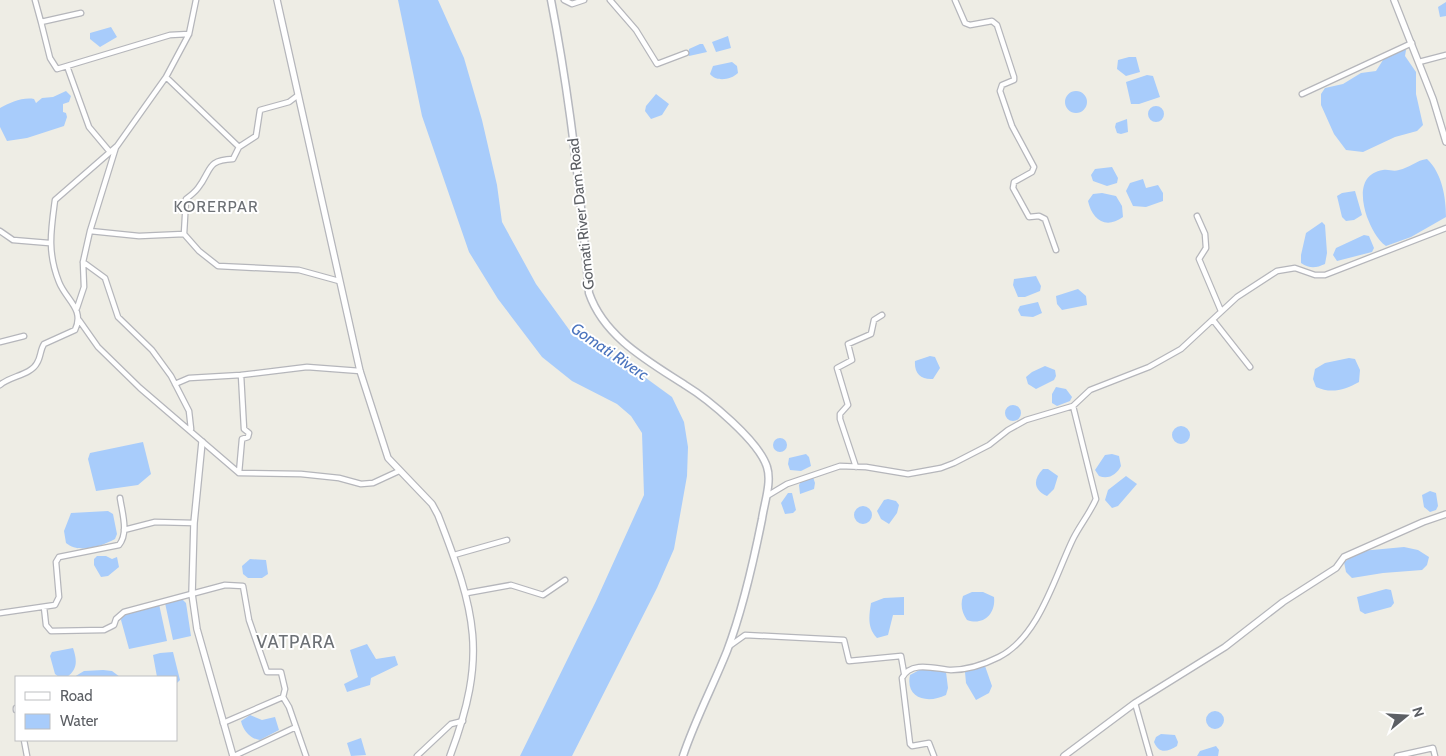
<svg xmlns="http://www.w3.org/2000/svg" width="1446" height="756" viewBox="0 0 1446 756" font-family="Cabin,sans-serif">
<style>
.water{fill:#a8ccfb}
.lines{fill:none;stroke-linecap:round;stroke-linejoin:round}
.minor-casing{stroke:#b5b6bb;stroke-width:7}
.tertiary-casing{stroke:#b5b6bb;stroke-width:8}
.secondary-casing{stroke:#b6b8be;stroke-width:9}
.minor{stroke:#fff;stroke-width:4.5}
.tertiary{stroke:#fff;stroke-width:5.5}
.secondary{stroke:#fff;stroke-width:6}
.labels{text-anchor:middle;stroke-width:4;stroke-linejoin:round;paint-order:stroke}
.street-label{font-size:15px;fill:#5c5f64;stroke:#fff}
.neighbourhood-label{font-size:16px;letter-spacing:1px;fill:#6d7176;stroke:#fff}
.water-label{font-size:16px;font-style:italic;fill:#4b74be;stroke:#fff}
.quarter-label{font-size:18px;letter-spacing:1px;fill:#6d7176;stroke:#fff}
</style>
<rect width="100%" height="100%" fill="#eeede5"/>
<path class="water" d="M398,0H438L464,58L482,120L497,185L502,222L536,284L573,335L639,373L672,397L684,422L688,447L687,476L674,549L657,588L572,756H520L596,601L644,495L642,433L631,416L617,404L572,381L542,357L498,299L469,252L422,116Z
M1446,2V16L1440,17L1438,7Z
M111,27L117,37L100,47L90,39V33Z
M728,36L731,48L716,52L712,42Z
M700,44H703L707,52L689,56V49Z
M1402,48L1406,50L1405,56L1416,72V94L1423,125L1417,131L1395,137L1363,152L1346,150L1334,134L1321,105V94L1325,88L1343,84L1361,73L1376,71L1383,60Z
M1129,57H1136L1140,72L1126,76L1117,69L1118,60Z
M732,62L737,66L738,73C731,80 716,82 710,74L713,66Z
M1147,75L1153,76L1160,97L1139,104H1131L1126,82Z
M66,91L71,96L69,102L63,104V112L66,113L67,117L64,126L27,138L7,141L0,127V108C10,103 22,97 34,99L36,103L42,98L53,97Z
M1065 102a11 11 0 1 1 22 0a11 11 0 1 1-22 0Z
M656,94L669,104L662,115L651,119L645,111L646,106Z
M1148 114a8 8 0 1 1 16 0a8 8 0 1 1-16 0Z
M1127,119L1128,132L1121,134L1117,133L1115,127L1116,123Z
M1427,159C1442,173 1446,197 1446,217L1411,237L1386,246C1377,240 1371,227 1367,217C1361,199 1358,174 1383,170C1389,169 1393,172 1399,170C1409,168 1417,160 1427,159Z
M1112,167L1118,178L1117,183L1107,186L1093,181L1091,175L1095,169Z
M1143,179L1146,188L1158,185L1163,193V201L1146,207L1133,206L1126,191L1130,183Z
M1355,191L1362,215L1354,220L1346,221L1342,217L1337,196L1342,193Z
M1102,193L1116,196L1122,206L1123,217C1105,230 1092,219 1088,201L1093,194Z
M1322,222L1325,225L1327,253L1325,264C1316,268 1310,269 1301,263V255L1306,233Z
M1364,235L1369,236L1374,248L1372,252L1337,261L1333,255L1336,248Z
M1036,276L1041,286L1040,291L1025,297H1018L1013,285L1014,279Z
M1078,289L1086,296L1087,305L1062,310L1057,304L1056,296Z
M1038,302L1042,313L1033,317L1021,316L1018,310L1020,306Z
M930,356L935,357L940,368L933,379C921,380 914,373 915,361Z
M1349,358L1355,359L1360,370L1359,382C1345,390 1331,394 1316,387L1313,379L1315,369L1325,363Z
M1045,366L1055,370L1056,376L1054,380L1036,389L1028,384L1026,377L1032,372Z
M1056,387L1066,389L1072,397L1070,401L1057,406L1052,403V394Z
M1005 413a8 8 0 1 1 16 0a8 8 0 1 1-16 0Z
M1172 435a9 9 0 1 1 18 0a9 9 0 1 1-18 0Z
M773 445a7 7 0 1 1 14 0a7 7 0 1 1-14 0Z
M143,442L151,474L138,485L96,491L88,459L90,453Z
M806,454L809,457L811,466L801,471L790,470L788,464L789,458Z
M1112,454L1119,456L1121,466C1117,474 1109,480 1099,476L1095,470L1105,455Z
M1043,469H1048L1058,476L1054,489L1047,496C1033,490 1033,479 1043,469Z
M1126,476L1137,484L1118,506L1112,508L1105,500L1108,490Z
M813,477L815,483L814,489L800,494L799,485L802,480Z
M1430,491L1436,493L1438,506L1436,510L1430,512L1424,507L1422,495Z
M788,493H792L796,510L793,513L785,514L781,503Z
M888,499L896,501L899,505L897,513L889,524L881,519L877,511L884,500Z
M854 515a9 9 0 1 1 18 0a9 9 0 1 1-18 0Z
M108,511L113,514L117,534L115,539C102,546 79,554 66,543L64,531L71,513Z
M1404,547L1418,550L1429,557L1427,565L1422,570L1383,573L1352,578L1346,572L1344,562L1361,551Z
M97,556H106L112,559L117,557L119,567L108,576L101,577L94,565V559Z
M250,559L266,560L268,574L262,578H248L243,574L242,566Z
M1386,589L1391,590L1394,603L1391,607L1365,614L1360,611L1357,597Z
M972,592H983L994,597C996,613 984,626 967,620C962,613 960,605 963,596Z
M904,597V615H893L888,635L877,638C867,628 869,616 871,603L884,598Z
M181,598L186,603L191,636L173,640L165,603Z
M159,604L167,641L129,649L121,620L123,614Z
M367,644L376,659L395,656L398,665L371,678L370,685L347,692L344,684L358,677L350,650Z
M73,648C77,660 78,669 67,677H59L55,674L50,656L52,652Z
M173,652L180,680L176,684V677H157L153,655L160,653Z
M985,666L992,686L989,693L976,700L966,683L965,672L971,669Z
M925,667L936,668L946,672L948,688L946,695C928,704 905,699 910,675Z
M103,670L112,671L120,677H74L84,671Z
M1206 720a9 9 0 1 1 18 0a9 9 0 1 1-18 0Z
M250,715L262,720L275,717L279,730L260,740C250,739 243,730 241,721Z
M1161,734L1175,735L1178,742L1177,746C1167,752 1159,754 1154,742L1156,737Z
M361,738L366,755L351,756L347,743Z
M1216,746L1219,750L1218,756H1197L1200,751Z"/>
<g class="lines">
<g class="minor-casing">
<path id="minor" d="M35,0L41,22
M564,0L572,4L584,0
M610,0L636,30L657,64L686,53
M955,0L965,23L970,25L992,21L997,25L1014,77V80L1002,85L1000,91L1012,126L1034,167L1032,172L1014,182L1013,188L1029,217L1039,216L1045,219L1056,250
M81,13L41,22L50,58L57,69L170,35L189,34
M1419,62L1446,55
M67,66L89,127L110,152
M166,77L239,147
M1302,94L1412,43
M1197,216L1205,234L1206,248L1199,259L1221,311
M0,231L13,240L49,243
M90,231L139,236L184,234L186,199C190,196 195,192 198,188C212,170 206,160 233,159L239,147L256,136L260,110L289,102L297,96
M184,234L199,251L218,266L299,270L339,281
M83,262L105,278L118,317L152,350L171,376L189,411L191,429
M77,308L84,287L83,262L90,231L116,147
M79,320L98,347L140,388L239,473L301,474L339,478L361,484L373,483L399,471
M1213,320L1250,367
M0,342L24,336
M175,384L189,378L241,375
M0,385C10,376 31,375 37,363C41,357 40,350 44,344L75,330C85,309 66,300 59,282C47,252 51,230 55,200L117,146L166,77L189,34L196,0
M856,467L840,419V414L848,405L837,368L852,360L848,344L871,334L874,320L882,315
M239,473L242,439L248,437L249,433L244,429L241,375L307,367L360,371
M767,496L787,484L840,466L866,467L908,474L941,468L954,463L989,445L1008,430L1026,420L1073,406L1090,390L1149,367L1181,349L1237,297L1277,271L1295,268L1315,275H1325L1446,228
M124,530L155,522L194,523
M454,555L507,540
M467,593L511,585L543,595L565,580
M44,607L46,625L51,631L104,630L114,625L116,619L124,612L225,585L243,586L249,620L267,672H281L285,689L283,697L223,723
M0,613L55,605L59,597L56,562L59,557L119,545C129,533 122,512 120,498
M731,645L745,635L844,640L849,661L901,656L904,673
M283,697L289,707L306,756
M1135,703L1150,756
M16,708V710
M24,740L27,756
M234,756L296,727
M417,756L451,724L463,721
M934,756L929,743L912,746L910,744L902,678C911,660 936,669 951,670C967,670 985,664 999,657C1039,637 1055,576 1073,539C1080,525 1090,513 1096,499L1073,406
M1397,756L1433,748L1435,756"/>
</g>
<g class="tertiary-casing">
<path id="tertiary" d="M277,0L360,371L388,458L432,504L438,515C476,613 488,655 450,756
M1394,0L1433,99L1446,142
M202,442L194,523L192,594L197,629L233,756
M1064,756L1135,703L1225,647L1283,602L1336,568L1344,557L1423,522L1446,514"/>
</g>
<g class="secondary-casing">
<path id="secondary" d="M551,0C570,97 581,195 589,293C604,337 648,361 685,385C708,399 759,441 767,467C772,482 764,504 762,519C753,564 743,609 727,651C713,686 695,720 683,756"/>
</g>
<use href="#minor" class="minor"/>
<use href="#tertiary" class="tertiary"/>
<use href="#secondary" class="secondary"/>
</g>
<g class="labels">
<g class="street-label">
<text transform="translate(581 214) rotate(-96)" y="5">Gomati River Dam Road</text>
</g>
<g class="neighbourhood-label">
<text x="216" y="212">KORERPAR</text>
</g>
<g class="water-label">
<text transform="translate(610 351) rotate(34)" y="6">Gomati Riverc</text>
</g>
<g class="quarter-label">
<text x="296" y="648">VATPARA</text>
</g>
</g>
<rect x="15" y="676" width="162" height="65" fill="#ffffff" stroke="#bebfc1"/>
<rect x="25" y="692" width="25" height="8" fill="#ffffff" stroke="#bebfc1"/>
<text x="60" y="701" font-size="15" fill="#5c5f64">Road</text>
<rect x="25" y="714" width="25" height="15" fill="#a8ccfb" stroke="#bebfc1"/>
<text x="60" y="726" font-size="15" fill="#5c5f64">Water</text>
<g transform="translate(1406 716) rotate(72)" stroke="#ffffff" stroke-width="4" paint-order="stroke">
<path d="M0-4L9 19L0 12L-9 19Z" fill="#5c5f64"/>
<text y="-8" font-size="14" font-weight="bold" text-anchor="middle" fill="#5c5f64">N</text>
</g>
</svg>
